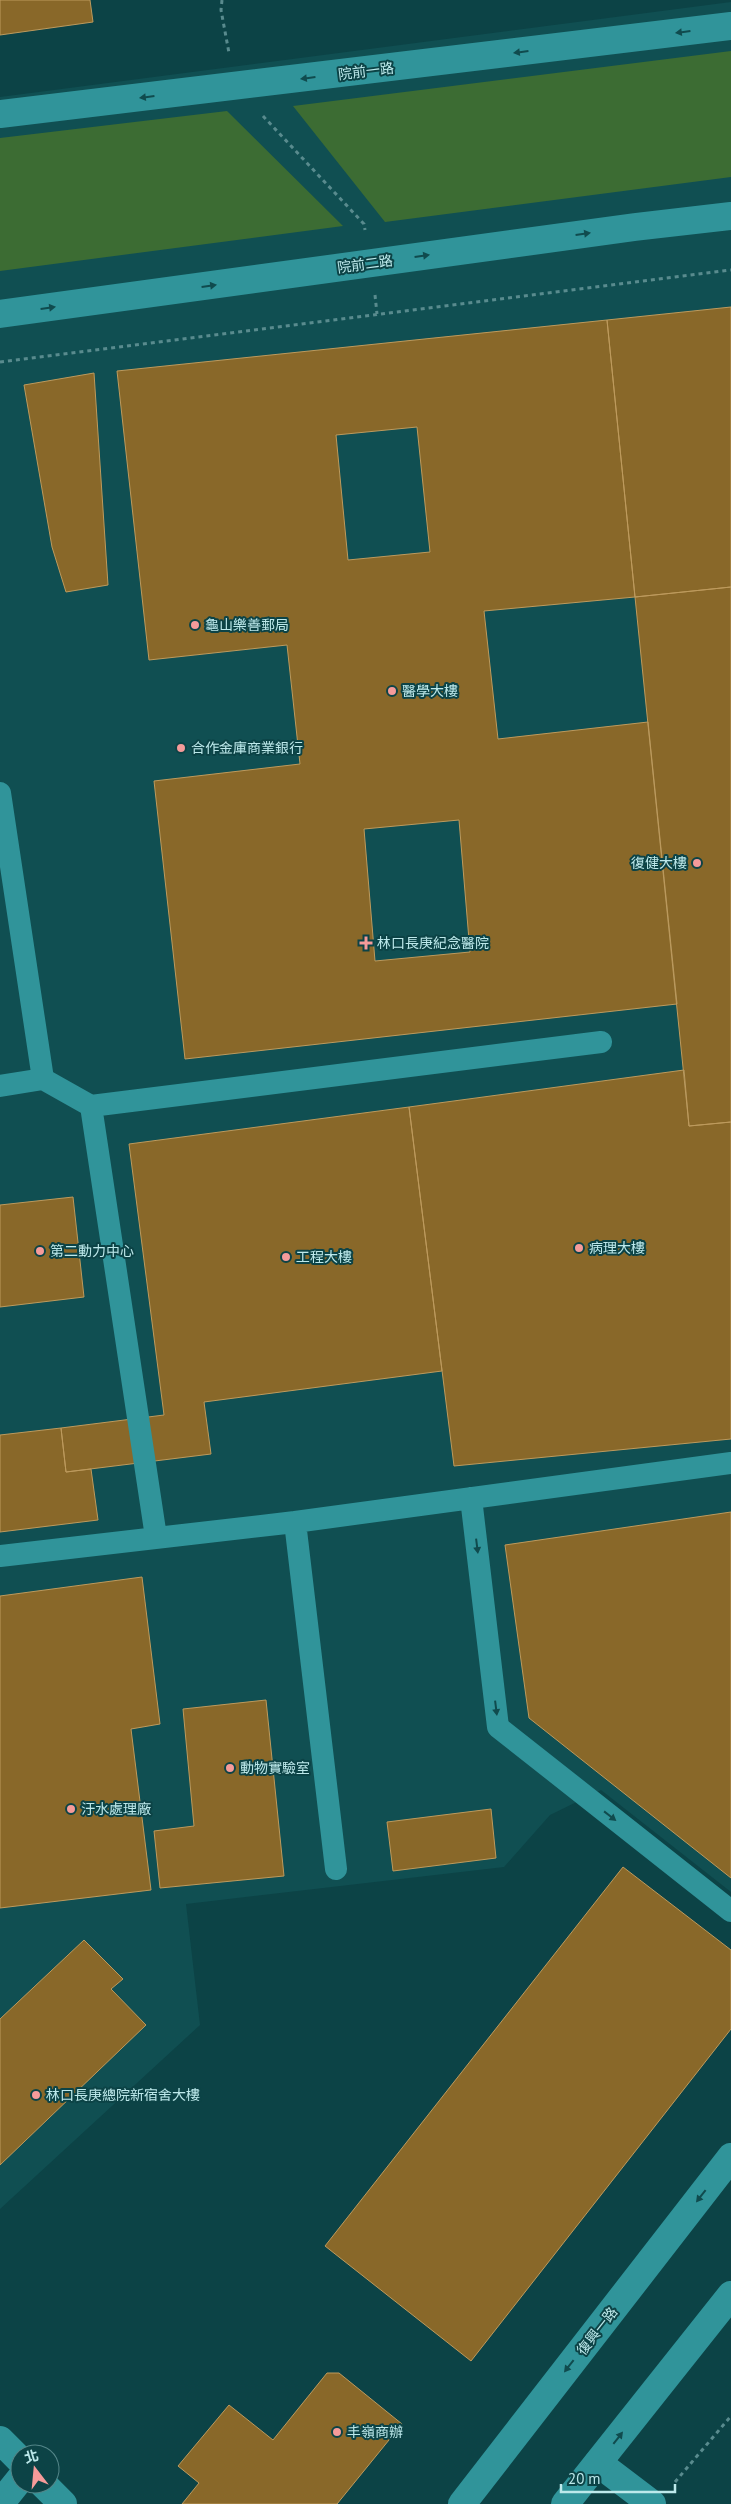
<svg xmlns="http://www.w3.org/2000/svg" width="731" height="2504" viewBox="0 0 731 2504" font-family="'PT Sans','Noto Sans TC',sans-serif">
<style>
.built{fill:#104f52}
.green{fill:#3c6c33}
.building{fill:#896829;stroke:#bd9a5d;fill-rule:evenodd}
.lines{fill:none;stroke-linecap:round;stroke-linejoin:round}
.path{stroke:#598b8e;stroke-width:3;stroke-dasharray:4 4;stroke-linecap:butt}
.lane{stroke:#30949a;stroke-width:22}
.street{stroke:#30949a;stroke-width:28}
.secondary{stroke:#30949a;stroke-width:28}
.oneway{fill:#104b4e}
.poi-dot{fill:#f59b9a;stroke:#0c4346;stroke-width:2}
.labels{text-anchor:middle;stroke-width:4;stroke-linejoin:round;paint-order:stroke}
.street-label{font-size:14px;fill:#bde9eb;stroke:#0c4346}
.poi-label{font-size:14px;fill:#bde9eb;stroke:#0c4346;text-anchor:start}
</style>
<rect width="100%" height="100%" fill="#0c4346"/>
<path class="built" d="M731,2V1892L601,1790L550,1815L504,1867L186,1904L200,2025L0,2209V97Z"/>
<path class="green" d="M731,51V177L385,222L293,106Z
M227,111L343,226L0,271V138Z"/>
<path class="building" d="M0,0H90L93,22L0,35Z
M731,307V587L635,597L607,320Z
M607,320L635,597L484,611L498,739L648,722L677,1004L185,1059L154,781L300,764L287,645L149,660L117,371ZM417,427L430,552L348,560L336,435ZM459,820L470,952L375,961L364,829Z
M94,373L108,585L66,592L52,547L24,385Z
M731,587V1122L689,1126L635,597Z
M684,1070L689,1126L731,1122V1439L454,1466L409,1107Z
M409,1107L442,1371L204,1402L211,1454L66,1472L61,1428L164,1415L129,1144Z
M73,1197L84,1297L0,1307V1205Z
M61,1428L66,1472L91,1469L98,1520L0,1532V1435Z
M731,1512V1878L529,1718L505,1545Z
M142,1577L160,1724L131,1729L151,1890L0,1908V1596Z
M266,1700L284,1876L160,1888L154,1831L194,1826L183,1709Z
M491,1809L496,1858L393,1871L387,1822Z
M623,1867L731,1950V2029L471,2361L325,2246Z
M84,1940L123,1979L111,1989L146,2025L0,2165V2019Z
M327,2373H339L402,2424L337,2504H182L199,2483L178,2466L229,2405L273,2440Z"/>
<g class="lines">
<path class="path" d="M222,0L221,10L229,53
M263,116L364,224L365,230
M375,295L377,314
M0,362L731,270
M675,2482L731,2416"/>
<path class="lane" d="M0,793L43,1079
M0,1086L43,1079L91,1106L156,1537
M91,1106L601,1042
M471,1498L498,1727L731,1911
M295,1522L336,1869
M0,1556L295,1522L731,1463"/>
<path class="street" d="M0,114L731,26
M0,314L635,227L731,216
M598,2463L652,2504
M0,2504L20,2479"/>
<path class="secondary" d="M0,2440L20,2460
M43,2484L63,2504
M462,2504L731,2157
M565,2504L731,2295"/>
</g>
<defs><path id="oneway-solid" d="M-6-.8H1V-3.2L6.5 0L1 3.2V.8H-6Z" transform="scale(1.25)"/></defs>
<g class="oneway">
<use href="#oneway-solid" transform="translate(683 32) rotate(173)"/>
<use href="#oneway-solid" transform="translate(521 52) rotate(173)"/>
<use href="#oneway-solid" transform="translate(308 78) rotate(173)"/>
<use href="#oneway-solid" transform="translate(147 97) rotate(173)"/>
<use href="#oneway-solid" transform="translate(583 234) rotate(-8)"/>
<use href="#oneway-solid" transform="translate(422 256) rotate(-8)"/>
<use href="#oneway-solid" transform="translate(209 286) rotate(-8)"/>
<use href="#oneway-solid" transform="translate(48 308) rotate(-8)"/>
<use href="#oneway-solid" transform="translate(477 1546) rotate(83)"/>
<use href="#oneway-solid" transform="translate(496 1708) rotate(83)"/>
<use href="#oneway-solid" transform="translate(610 1816) rotate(38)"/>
<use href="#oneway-solid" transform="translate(701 2196) rotate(128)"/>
<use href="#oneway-solid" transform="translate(569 2366) rotate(128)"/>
<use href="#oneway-solid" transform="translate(618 2438) rotate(-52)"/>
</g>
<g class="poi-dot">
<circle cx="195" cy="625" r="5"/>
<circle cx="392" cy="691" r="5"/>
<circle cx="181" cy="748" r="5"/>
<circle cx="697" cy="863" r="5"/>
<path d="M363.5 935.5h5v5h5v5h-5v5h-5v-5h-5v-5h5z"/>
<circle cx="579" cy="1248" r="5"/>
<circle cx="40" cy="1251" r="5"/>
<circle cx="286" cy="1257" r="5"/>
<circle cx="230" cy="1768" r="5"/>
<circle cx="71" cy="1809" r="5"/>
<circle cx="36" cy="2095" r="5"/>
<circle cx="337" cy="2432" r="5"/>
</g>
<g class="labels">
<g class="street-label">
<text transform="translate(366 71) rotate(-7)" y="5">院前一路</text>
<text transform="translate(365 264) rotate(-8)" y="5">院前二路</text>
<text transform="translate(597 2331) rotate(-52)" y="5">復興一路</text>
</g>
<g class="poi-label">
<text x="205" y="630">龜山樂善郵局</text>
<text x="402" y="696">醫學大樓</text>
<text x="191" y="753">合作金庫商業銀行</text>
<text x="687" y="868" text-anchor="end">復健大樓</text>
<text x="377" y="948">林口長庚紀念醫院</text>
<text x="589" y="1253">病理大樓</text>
<text x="50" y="1256">第二動力中心</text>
<text x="296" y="1262">工程大樓</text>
<text x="240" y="1773">動物實驗室</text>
<text x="81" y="1814">汙水處理廠</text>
<text x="46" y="2100">林口長庚總院新宿舍大樓</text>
<text x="347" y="2437">丰嶺商辦</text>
</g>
</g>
<g transform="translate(35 2469) rotate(344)"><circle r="24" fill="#0c4346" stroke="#538588"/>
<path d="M0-4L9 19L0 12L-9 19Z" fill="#f59b9a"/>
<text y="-8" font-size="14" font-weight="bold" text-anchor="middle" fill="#bde9eb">北</text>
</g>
<path d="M561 2484v8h114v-8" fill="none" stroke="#bde9eb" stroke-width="2.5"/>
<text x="568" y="2484" font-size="15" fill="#bde9eb" stroke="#0c4346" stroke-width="4" paint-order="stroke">20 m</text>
</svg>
